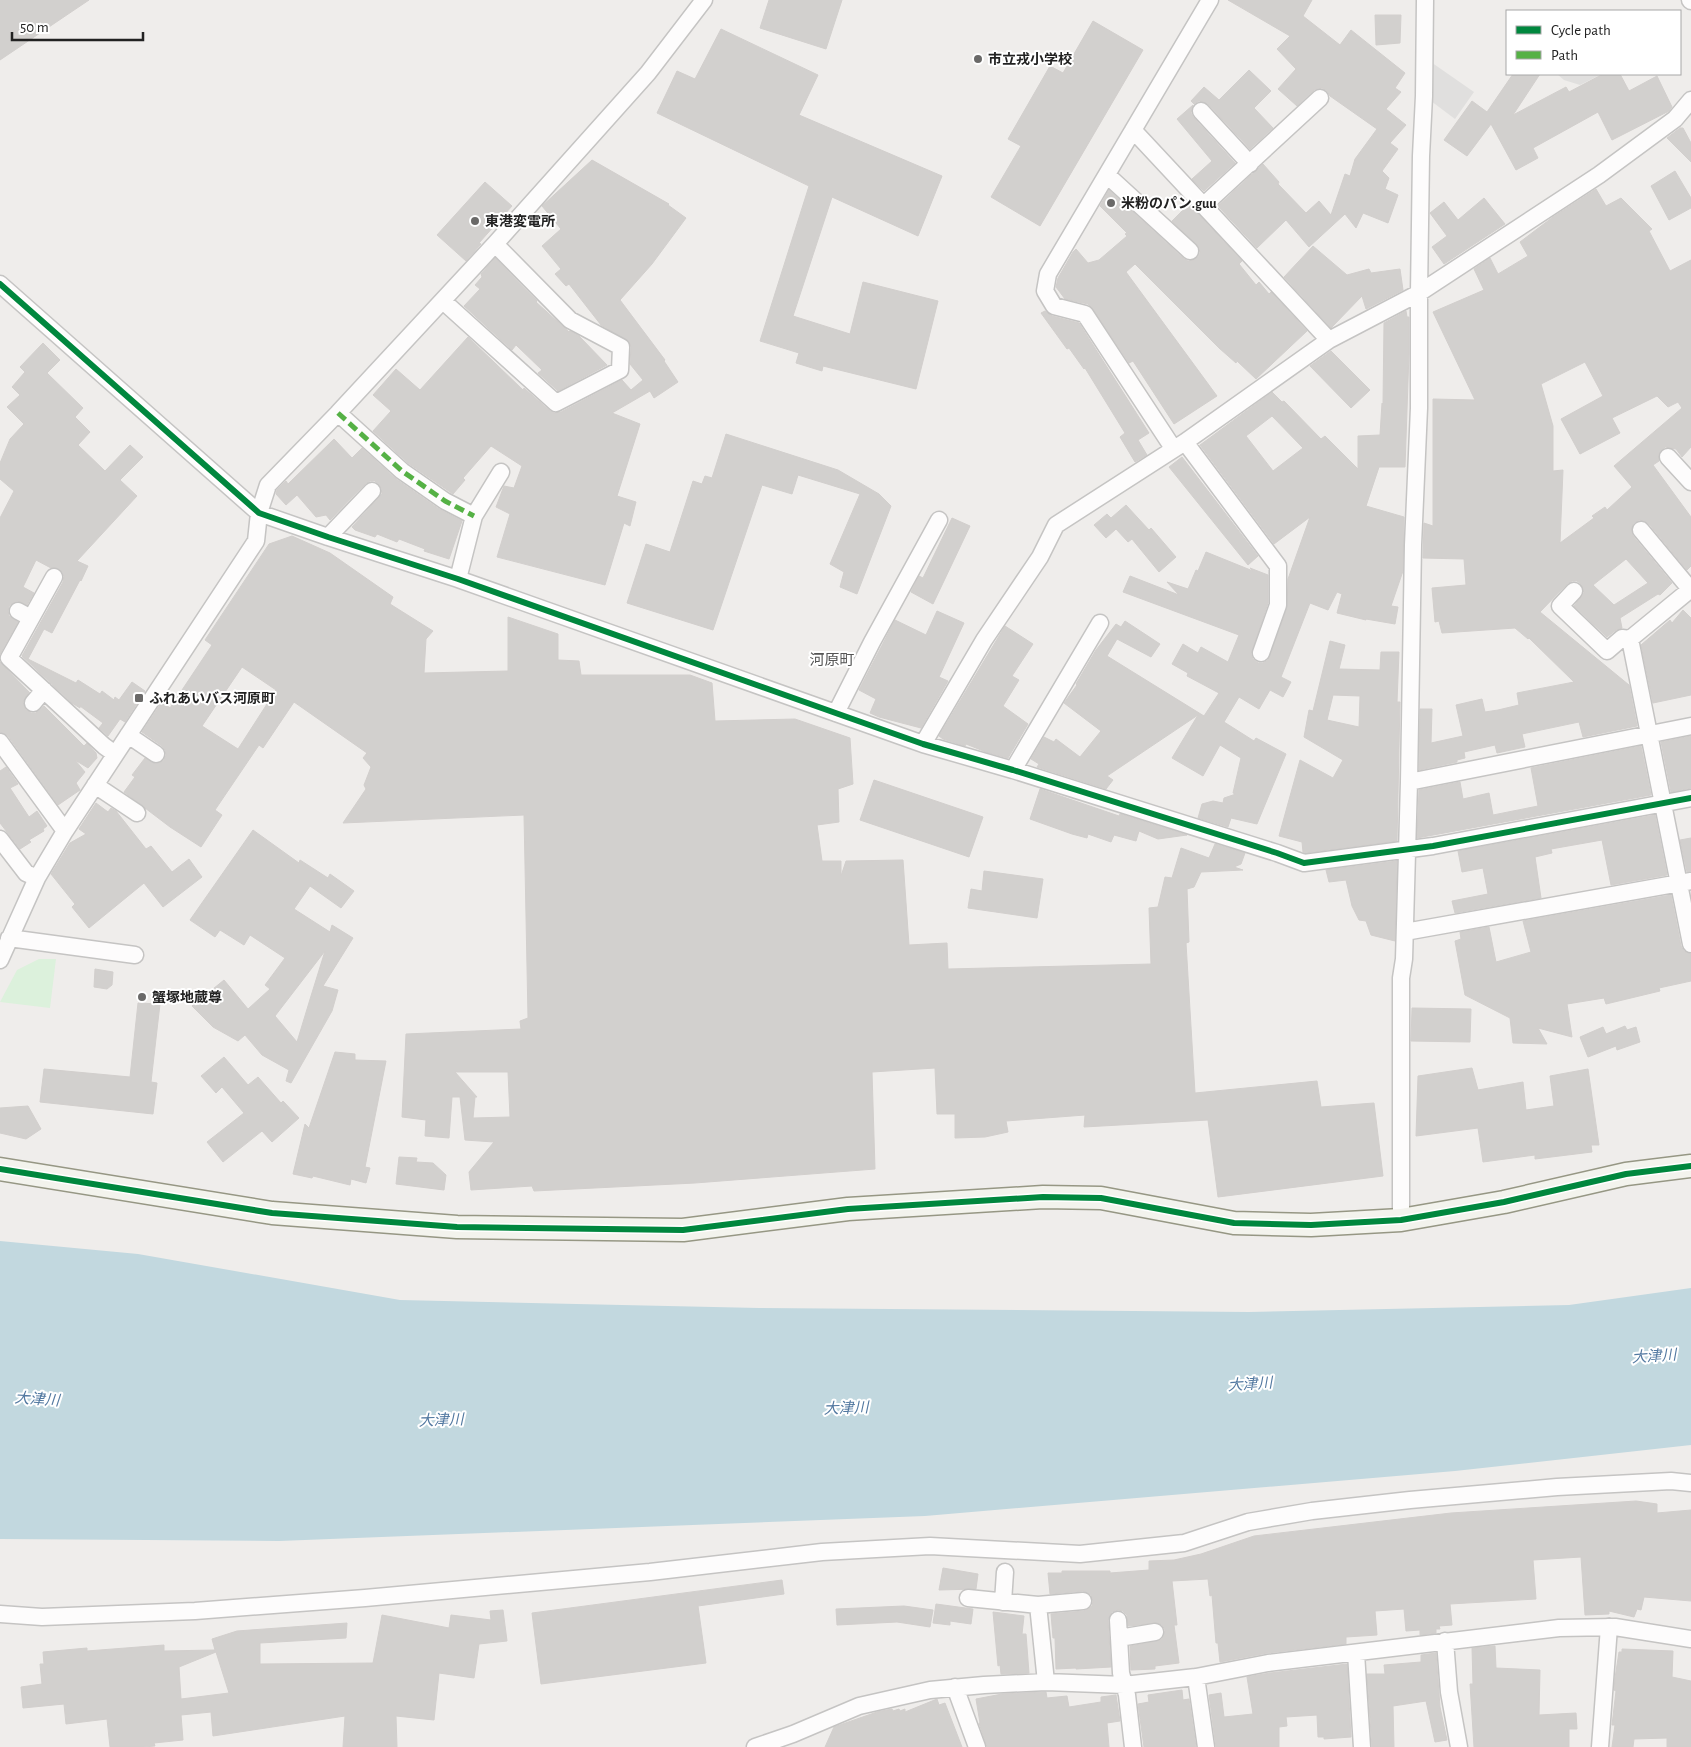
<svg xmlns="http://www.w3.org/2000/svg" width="1691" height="1747" viewBox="0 0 1691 1747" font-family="'Alegreya Sans','Noto Sans JP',sans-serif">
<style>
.park{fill:#dcf1dc}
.parking{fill:#e0dfde}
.water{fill:#c2d8df}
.building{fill:#d2d0ce;stroke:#d2cfcd;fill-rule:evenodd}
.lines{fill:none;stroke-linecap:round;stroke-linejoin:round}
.street-casing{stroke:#c5c4c3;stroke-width:19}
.secondary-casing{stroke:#969784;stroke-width:25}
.street{stroke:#fdfcfc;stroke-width:16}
.secondary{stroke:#f3f3ed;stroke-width:22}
.quiet{stroke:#55b145;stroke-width:5;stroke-dasharray:10 5;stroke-linecap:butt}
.cycleway-casing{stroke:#fff;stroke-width:9}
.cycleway{stroke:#00873e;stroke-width:6}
.poi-dot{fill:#6a6968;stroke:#fff;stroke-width:2}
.labels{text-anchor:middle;stroke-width:4;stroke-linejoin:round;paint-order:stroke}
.poi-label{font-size:14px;font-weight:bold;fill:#222;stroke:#fff;text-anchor:start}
.neighbourhood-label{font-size:15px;fill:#555;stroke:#fff}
.water-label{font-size:15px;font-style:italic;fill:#5379a1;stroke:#fff}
</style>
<rect width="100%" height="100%" fill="#efedeb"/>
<path class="park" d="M39,959H56L50,1008L0,1002L17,970Z"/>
<path class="parking" d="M1428,60L1474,92L1455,119L1427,98Z
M1557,74H1602L1580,85L1564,80Z"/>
<path class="water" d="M0,1241L138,1254L400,1300L759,1308L1249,1312L1569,1305L1691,1288V1445L1455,1471L925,1516L279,1541L0,1539Z"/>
<path class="building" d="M0,0H89L0,60Z
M769,0H842L826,49L760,28Z
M1228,0H1312L1303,16L1340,45L1351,30L1405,73L1395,88L1401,92L1386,109L1406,125L1390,143L1398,149L1382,171L1389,178L1385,189L1398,195L1388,223L1363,213L1356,228L1345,214L1309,247L1286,220L1257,248L1218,206L1263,164L1279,182L1278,184L1306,213L1319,201L1331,215L1345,174L1350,176L1355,159L1377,129L1330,96L1327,91L1322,88L1314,90L1297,106L1278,89L1296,69L1277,49L1290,36Z
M1375,15H1401L1400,43L1376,45Z
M1093,21L1143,50L1040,226L991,197L1021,146L1008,139L1050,66L1063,73Z
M721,29L818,75L799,115L942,176L918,236L832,197L793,316L850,334L863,282L938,301L916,389L823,366L822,371L796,363L799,353L760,341L809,186L657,113L677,71L695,79Z
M1249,70L1271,91L1254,108L1273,128L1250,149L1208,104L1199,101L1194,104L1191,101L1204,87L1219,100Z
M1513,74H1540L1513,115L1566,87L1569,92L1603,74H1620L1629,91L1657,76L1672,107L1669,111L1612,140L1598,112L1533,148L1538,158L1516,170L1491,124L1467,156L1444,140L1472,101L1487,112Z
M1193,105L1191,113L1194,118L1235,163L1204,191L1192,179L1212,161L1177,119Z
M1680,128H1683L1691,143V162L1667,138Z
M592,160L669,204L668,205L686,218L652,264L620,300L665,360L664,361L678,382L654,398L650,391L612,413L640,424L617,496L636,502L630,526L624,523L605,585L497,557L510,514L496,507L504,486L514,488L522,466L491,446L463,478L465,480L453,494L408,463L373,431L391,411L373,395L396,369L420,390L468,337L523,390L524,388L549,410L554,413L561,412L622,380L631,390L643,380L630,364L631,347L629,342L601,325L569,284L566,286L555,274L561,269L542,246L561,229L542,206Z
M1675,171L1691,198V208L1669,220L1651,186Z
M485,182L512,206L479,243L481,244L466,261L437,235Z
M1596,189L1606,206L1621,198L1652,229L1649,231L1670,271L1691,260V447L1682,457L1676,449L1665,447L1659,454V461L1653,465L1691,517V566L1687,570L1649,524L1644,521L1639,520L1634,523L1632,527L1633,536L1672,583L1660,595L1658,594L1620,618L1622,628L1616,630L1607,637L1574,606L1584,593L1581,584L1577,581H1572L1567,584L1540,612L1629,685L1637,726L1583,737L1579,722L1522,734L1525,747L1497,753L1495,745L1464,752L1465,758L1457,760V762L1419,770L1420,709H1432L1431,743L1463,736L1456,705L1482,699L1485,712L1498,710L1519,705L1517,693L1574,682L1529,638L1528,639L1515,628L1442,633L1439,621L1435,622L1432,588L1466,585L1464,559L1423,558L1424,523L1433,526V399L1475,400L1433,312L1484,290L1474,269L1490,258L1498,274L1528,256L1520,242L1553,217ZM1585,362L1603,396L1561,419L1580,454L1620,433L1612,418L1657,396L1668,407L1678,402L1682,408L1614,466L1632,487L1607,510L1605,507L1592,516L1594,518L1560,543L1563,470L1553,471V426L1541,384ZM1626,559L1648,583L1614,605L1593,585Z
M1109,190L1183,258L1188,261L1193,260L1198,257L1200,253L1199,248L1172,221L1189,204L1242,261L1239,264L1256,285L1259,282L1269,294L1271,292L1307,331L1256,379L1237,361L1236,363L1219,348L1135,264L1126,272L1217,396L1174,424L1133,361L1129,363L1093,309L1088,304L1065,299L1056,287L1058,278L1073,252L1076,249L1088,263L1099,260L1127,236L1125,234L1127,233L1100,206Z
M1484,198L1505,224L1444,264L1432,247L1447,236L1430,213L1444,202L1458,220Z
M1313,246L1347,275L1369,269L1371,273L1400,269L1403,290L1366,309L1362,296L1331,328L1284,277Z
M495,258L537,301L536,302L569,332L570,331L579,336L607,365L558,391L538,373L542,370L516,345L512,350L464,306L480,289L475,285L482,277L481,274Z
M1045,311L1052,316L1079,323L1149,433L1138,440L1147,455L1135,462L1120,437L1125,433L1085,368L1084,369L1069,348L1067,349L1041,313Z
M1406,311L1407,317H1409V353L1405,467H1379L1366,506L1404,517L1403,571L1391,606L1398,607L1395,624L1366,619V620L1337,613L1342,594L1337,592L1328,610L1310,603L1281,677L1291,682L1283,697L1270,690L1259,709L1239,697L1224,722L1254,741L1256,738L1286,754L1257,824L1231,818L1228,827L1198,818L1202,804L1213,801L1223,803L1224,798L1236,794L1233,793L1241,758L1220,745L1203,776L1172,758L1198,715L1107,776L1113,780L1106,789L1037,767L1039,764L1031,759L1044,737L1054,742L1056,739L1080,757L1101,731L1064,703L1077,685L1076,684L1096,650L1116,624L1121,627L1125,621L1160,644L1151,657L1117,639L1107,656L1204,716L1219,693L1187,676L1188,673L1172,664L1183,644L1198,653L1201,647L1228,662L1239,635L1123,592L1130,576L1179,595L1167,582L1188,589L1196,570L1198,571L1206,552L1253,571L1250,568L1268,575V603L1251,654L1253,659L1258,663H1263L1268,660L1287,608L1288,579L1310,517L1274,544L1200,445L1272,392L1282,402L1284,401L1321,439L1325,436L1358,469V436L1380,435L1382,403L1383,404L1384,323ZM1272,416L1303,448L1273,471L1246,436Z
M43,343L60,360L47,373L83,408L75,417L90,432L78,445L105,471L130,445L143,457L120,480L137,496L77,561L88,566L81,581L80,580L52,633L44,629L28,659L76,683L78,680L100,694L102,691L114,700L115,697L119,700L132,682L145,691L125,722L120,719L108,736L99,728L103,723L80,706V708L72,703L22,656L63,582L64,576L59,569L51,568L36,560L23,587L34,593L27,605L17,601L9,606L8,611L9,616L18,622L0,654V518L14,491L0,479V463L10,439L24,424L7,407L20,395L12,387L25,372L20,367Z
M1331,351L1370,390L1351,408L1310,366Z
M726,434L838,470L879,494L891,506L857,594L840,587L844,572L830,564L860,494L798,475L792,494L762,485L713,630L627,603L646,544L670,552L693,481L702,484L705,476L712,478Z
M334,439L352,458L362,448L396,479L439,509L462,521L449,559L424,551L425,549L399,539L397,542L377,534L375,537L355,530L352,527L382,494L381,488L375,481H370L365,484L330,520L326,515L316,517L297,495L286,505L276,494L277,490L286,481L288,484Z
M1182,457L1258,556L1248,565L1169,467Z
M1126,505L1149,530L1151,528L1176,557L1159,572L1132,539L1128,542L1116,529L1106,538L1094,525L1107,514L1111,518Z
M952,518L970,526L933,604L911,592L919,576L923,578Z
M292,536L330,553L393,597L390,604L433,631L426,639L424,673L508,671V617L558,634V660L579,661L581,675H690L712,683L715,721L795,719L850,738L853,784L838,789L839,822L817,825L822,861H841V876L846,861L903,860L909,945L947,943L948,969L1151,964L1149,908L1158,907L1165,877L1172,878L1181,848L1209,858L1215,844L1245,853L1241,864L1234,867L1243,870L1201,872L1194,887L1187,889L1189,942L1186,943L1195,1093L1317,1081L1321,1107L1374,1103L1383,1176L1218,1197L1208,1120L1084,1127L1085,1115L1006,1121L1008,1132L985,1137L955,1138V1114H937L935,1068L872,1072L875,1169L695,1183L534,1191L532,1186L471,1190L469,1172L494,1142L465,1140L460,1097H452L449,1138L425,1136L426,1120L402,1117L406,1034L521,1029L520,1021L528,1018L524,815L343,823L366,789L364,785L371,767L363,758L367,753L294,702L263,748L259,745L215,810L222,815L201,847L170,827L124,792L135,777L132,775L145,758L156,764L164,760L166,755L165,750L162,746L142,732L162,702L170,708L212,645L205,640L269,544ZM242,667L276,690L238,749L202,726ZM455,1072H508L510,1117L473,1118L475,1097H477Z
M1683,610L1691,618V695L1653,703L1641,645L1670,620L1672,623Z
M937,611L964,623L939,677L948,681L921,728L879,717L870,713L876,699L859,690L895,620L926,635Z
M1005,626L1033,644L1012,676L1019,680L1003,706L1028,724L1008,758L986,752L966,744L965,746L943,739L939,736Z
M1330,641L1345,645L1339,669L1380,670L1381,652H1399L1397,702H1400L1397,841L1305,853L1303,852L1302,842L1279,836L1300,760L1333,778L1343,760L1304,737L1309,710L1313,711ZM1333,695L1360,696L1359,727L1327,720Z
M0,662L29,692L23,702L26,710L31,713H36L44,706L84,746L87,743L96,753L97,758L88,768L75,760L85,772L76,783L80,790L58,805L8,736L0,732Z
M1691,736V788L1671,792L1661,742Z
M1641,746L1651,795L1417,838L1419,790L1460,782L1463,799L1489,793L1493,815L1538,806L1531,768Z
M6,767L18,784L10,788L29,817L37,811L47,826L43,829L44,831L29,840L31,842L20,849L0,823V771Z
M874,780L983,817L969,857L860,820Z
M1040,789L1119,816L1120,814L1187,835L1158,839L1139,831L1136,841L1114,835L1111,842L1088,834L1087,838L1072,834L1030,819Z
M96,803L108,812L111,808L116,811L146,849L151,846L172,872L189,859L202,877L163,907L144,883L89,928L72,907L75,904L51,874L70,843L86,834L79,829Z
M1655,815L1667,875L1611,885L1602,840L1551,849L1552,853L1535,857L1541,898L1455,913L1452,901L1488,894L1483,868L1462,872L1458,851Z
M253,830L299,863L300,860L328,878L330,874L354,891L341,908L310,886L294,909L330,932L332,925L353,938L323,986L338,990L332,1011L291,1083L286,1081L289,1070L262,1055L245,1035L238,1041L213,1027L192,1006L224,980L248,1009L270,989L265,985L285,958L250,935L244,945L220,930L215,937L190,920ZM325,951L311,996L297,1042L275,1016Z
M1691,838V871L1687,872L1680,840Z
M1397,861L1395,941L1371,935L1366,921L1359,920L1352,906L1346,880L1329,882L1326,870Z
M984,871L1043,879L1037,918L968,908L971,889L982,891Z
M1671,895L1681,946L1684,951L1691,954V981L1659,988L1660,991L1606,1004L1604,998L1567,1004L1572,1037L1538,1028L1547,1044L1513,1043L1510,1018L1465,995L1455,941L1461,939L1460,932L1489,927L1496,962L1531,952L1523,921Z
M95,969L113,972L112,985L107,989L94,987Z
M138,1003L160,1004L151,1082L157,1083L153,1114L40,1102L44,1069L130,1077Z
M1412,1008L1471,1009L1470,1042L1411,1041Z
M1625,1026L1627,1030L1636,1027L1640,1042L1617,1050L1616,1046L1588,1057L1580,1037L1603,1027L1606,1034Z
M335,1052L355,1054V1060L386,1061L365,1167L370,1168L366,1183L351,1179L350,1185L313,1176L312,1178L293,1174L305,1124L309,1128Z
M224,1057L248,1085L258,1077L281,1103L283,1101L299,1118L272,1142L262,1131L223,1162L207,1142L244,1113L222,1087L216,1093L201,1076Z
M1472,1068L1478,1090L1523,1082L1526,1110L1554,1106L1550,1076L1588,1069L1599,1145H1591L1592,1152L1535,1159V1155L1483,1162L1478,1128L1416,1136L1418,1076Z
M28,1106L41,1129L26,1139L0,1133V1108Z
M399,1157L417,1158L416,1162L433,1163L446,1175L444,1190L396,1184Z
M1636,1501L1657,1504V1513L1691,1510V1601L1644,1597L1641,1610L1637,1609L1634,1617L1609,1611V1614L1585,1615L1581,1557L1533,1560L1536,1599L1450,1604L1452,1625L1439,1626L1440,1629H1436V1633L1420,1635V1630L1406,1631L1404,1609L1375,1611L1377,1635L1346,1637V1644L1267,1653L1220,1662L1218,1643H1216L1212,1595L1210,1596L1208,1579L1172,1581L1177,1625H1174L1179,1663L1155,1666V1669L1131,1670L1130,1646L1161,1640L1164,1636L1165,1630L1162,1625L1158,1623L1128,1626L1127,1615L1123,1611L1118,1610L1112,1612L1108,1620L1111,1667L1076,1669V1668L1056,1669L1055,1638H1053L1051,1614L1084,1611L1092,1606L1093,1601L1091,1595L1083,1591L1050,1594L1048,1573H1062V1571H1110V1573L1149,1570V1561L1174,1560L1201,1554L1254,1536L1451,1513Z
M943,1568L978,1574L976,1589L939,1590Z
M782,1580L784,1594L698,1606L706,1663L541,1684L532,1613Z
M936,1604L973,1609L971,1624L950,1621V1625L933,1623Z
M904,1606L933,1610L930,1627L897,1622L837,1625L836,1609Z
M503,1610L507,1641L479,1644L474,1678L439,1673L434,1720L396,1716L397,1747H343L345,1716L213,1736L211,1712L181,1715L183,1740L154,1743L155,1746L144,1747H110L107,1719L66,1724L64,1704L23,1708L21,1687L42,1684L40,1664H44L43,1652L87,1648V1651L164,1645V1651L215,1650L212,1639L237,1631L347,1623L346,1638L260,1643V1664L373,1663L382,1615L449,1628L451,1615L491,1620L490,1611ZM216,1652L229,1693L181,1699L179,1667Z
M993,1612L1024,1616L1022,1634H1026L1029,1673L1001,1674L1000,1665L998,1666Z
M1495,1646L1496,1668L1540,1670L1539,1715L1576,1713L1577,1729H1569V1747H1474L1470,1684H1473L1472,1648Z
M1622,1649L1673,1651L1672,1677L1691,1681V1747H1667V1738L1634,1739L1633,1747H1612L1615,1725H1612L1616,1691L1614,1690L1615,1678L1619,1652H1622Z
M1436,1653L1440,1707L1447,1740L1435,1742L1426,1701L1393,1706L1394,1747H1372L1367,1674H1385L1384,1665L1421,1662V1655Z
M1347,1664L1351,1737L1324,1739V1737H1318L1317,1715L1286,1717L1287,1726L1279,1727V1747H1216L1209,1695L1221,1693L1224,1717L1253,1714L1247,1677L1270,1673Z
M1182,1690L1183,1700L1189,1699L1196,1747H1144L1138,1704L1149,1702L1148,1695Z
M1046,1692L1047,1698L1067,1696L1069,1707L1101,1702V1697L1116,1695L1120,1721L1107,1723L1109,1747H987L979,1723H980L976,1699L1002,1694Z
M937,1699L939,1705L945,1703L962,1747H825L834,1727L877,1712L892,1709L893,1711L899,1709L900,1711L905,1709V1712Z"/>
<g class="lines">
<g class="street-casing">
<path id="street" d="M1690,0L1691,1
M1201,111L1250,164
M1133,130L1329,340
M1107,175L1190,251
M1203,206L1320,98
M0,284L259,513L328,537L458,579L923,744L1013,770L1277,853L1304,863L1433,846L1691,798
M443,301L556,403L620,370L621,347L570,320L495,244
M338,413L402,471L445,501L474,516
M1185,442L1278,566V605L1261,653
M1173,448L1085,314L1054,306L1045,291L1048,274L1210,0
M1668,457L1691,482
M1641,530L1690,589
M328,537L372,491
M54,577L9,658L104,746L115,754
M458,579L474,516L501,472
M1691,589L1630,639L1691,944
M1574,591L1560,606L1607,651L1622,638L1630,639
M18,611L31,618
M33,703L44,690
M836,713L872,642L939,520
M128,735L156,754
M0,742L65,831
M923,744L984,640L1040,557L1056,525L1185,442L1329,340L1419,293L1599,175L1675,119L1691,100
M1013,770L1100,623
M1409,782L1691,726
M95,785L137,813
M0,839L26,873L37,878
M1405,932L1691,881
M9,938L135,955
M0,960L37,878L65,831L256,541L259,513L268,485L338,413L495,244L648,73L704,0
M1401,1220V978L1404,959L1409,782L1413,545L1419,408V293L1421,156L1424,96L1425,0
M968,1598L1038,1605L1083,1601
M1003,1602L1005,1572
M1038,1605L1046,1682
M0,1614L42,1617L195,1611L365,1598L650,1572L822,1552L930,1546L1080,1554L1184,1543L1248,1522L1312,1511L1410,1500L1557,1487L1671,1481L1691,1483
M1118,1620L1121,1673L1127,1695L1133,1747
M1119,1638L1155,1632
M1445,1641L1449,1692L1459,1747
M1356,1653L1362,1747
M1196,1677L1206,1747
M955,1687L977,1747
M755,1747L793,1734L859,1706L930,1690L984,1685L1046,1682L1124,1685L1196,1677L1268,1663L1559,1628L1615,1627L1691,1639
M1600,1747L1609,1627"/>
</g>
<g class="secondary-casing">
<path id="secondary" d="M0,1169L272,1213L457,1227L683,1230L848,1209L1043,1197L1101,1198L1234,1223L1311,1225L1401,1220L1504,1202L1626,1174L1691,1166"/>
</g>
<use href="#street" class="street"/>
<use href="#secondary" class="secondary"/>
<path class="quiet" d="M338,413L402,471L445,501L474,516"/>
<g class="cycleway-casing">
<path id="cycleway" d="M0,284L259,513L328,537L458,579L923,744L1013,770L1277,853L1304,863L1433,846L1691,798
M0,1169L272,1213L457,1227L683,1230L848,1209L1043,1197L1101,1198L1234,1223L1311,1225L1401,1220L1504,1202L1626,1174L1691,1166"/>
</g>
<use href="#cycleway" class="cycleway"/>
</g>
<g class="poi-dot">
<circle cx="978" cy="59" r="5"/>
<circle cx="1111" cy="203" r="5"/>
<circle cx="475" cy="221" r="5"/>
<rect x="134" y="693" width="10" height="10" rx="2.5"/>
<circle cx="142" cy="997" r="5"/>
</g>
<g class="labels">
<g class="poi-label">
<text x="988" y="64">市立戎小学校</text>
<text x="1121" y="208">米粉のパン.guu</text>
<text x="485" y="226">東港変電所</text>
<text x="149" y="703">ふれあいバス河原町</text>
<text x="152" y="1002">蟹塚地蔵尊</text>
</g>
<g class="neighbourhood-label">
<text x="832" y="665">河原町</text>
</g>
<g class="water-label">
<text transform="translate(1654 1356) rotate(-4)" y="5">大津川</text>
<text transform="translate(1250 1384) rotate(-4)" y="5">大津川</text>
<text transform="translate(37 1399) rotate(4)" y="5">大津川</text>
<text transform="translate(846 1408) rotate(-2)" y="5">大津川</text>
<text transform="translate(441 1420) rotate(-2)" y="5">大津川</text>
</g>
</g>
<rect x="1506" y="10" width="175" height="65" fill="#ffffff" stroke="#a7a7a7"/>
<rect x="1516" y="26" width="25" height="8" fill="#00873e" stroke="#a7a7a7"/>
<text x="1551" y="35" font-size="15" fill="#222222">Cycle path</text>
<rect x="1516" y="51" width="25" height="8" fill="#55b145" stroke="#a7a7a7"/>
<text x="1551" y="60" font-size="15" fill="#222222">Path</text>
<path d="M12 32v8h131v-8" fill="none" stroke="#222222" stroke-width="2.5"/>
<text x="20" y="32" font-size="15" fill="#222222" stroke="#ffffff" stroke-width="4" paint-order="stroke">50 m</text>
</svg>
